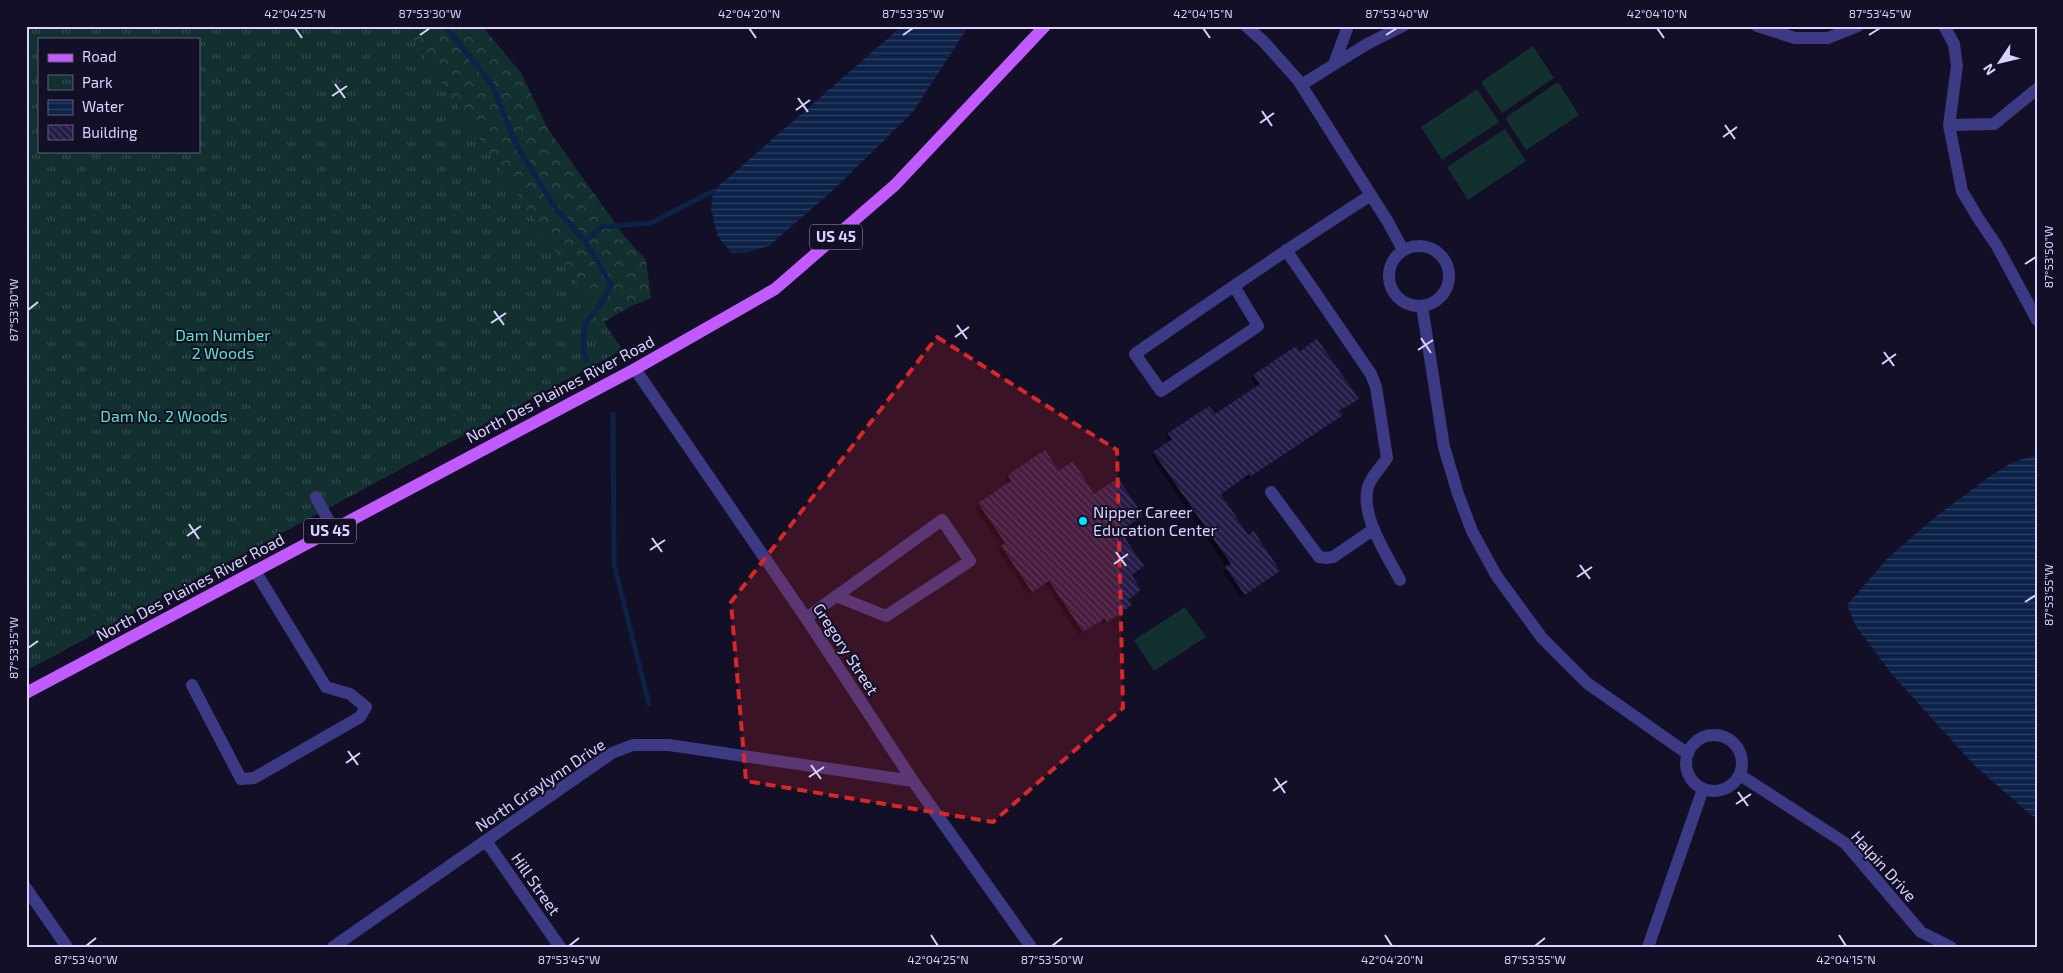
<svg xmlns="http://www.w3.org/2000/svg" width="2063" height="973" viewBox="0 0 2063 973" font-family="'Exo 2',sans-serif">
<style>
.green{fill:#12302f}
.forest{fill:url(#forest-crowns)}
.park{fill:url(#park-tufts);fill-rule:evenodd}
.water{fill:url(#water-rules)}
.shadow{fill:#0007}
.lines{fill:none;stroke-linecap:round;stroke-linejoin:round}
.stream{stroke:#0c2248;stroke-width:5}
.building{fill:url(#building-back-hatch)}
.minor{stroke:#3d3a85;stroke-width:12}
.major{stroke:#c25bff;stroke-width:12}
.marked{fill:#d62828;fill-opacity:0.2;stroke:#d62828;stroke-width:4;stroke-dasharray:10 6;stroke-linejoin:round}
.ticks{fill:none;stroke:#d9d4ff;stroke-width:2}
.poi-dot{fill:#00e5ff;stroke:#130f26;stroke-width:2}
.labels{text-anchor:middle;stroke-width:4;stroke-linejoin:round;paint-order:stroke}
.shield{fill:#130f26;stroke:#9e99be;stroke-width:1}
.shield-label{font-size:15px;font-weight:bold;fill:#d9d4ff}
.park-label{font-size:16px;fill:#5fe0c0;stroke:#130f26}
.street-label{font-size:16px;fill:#d9d4ff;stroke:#130f26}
.poi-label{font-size:16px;fill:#d9d4ff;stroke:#130f26;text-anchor:start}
.neatline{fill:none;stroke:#d9d4ff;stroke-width:2}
.ticks-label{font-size:12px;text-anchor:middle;fill:#d9d4ff}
</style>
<defs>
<pattern id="forest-crowns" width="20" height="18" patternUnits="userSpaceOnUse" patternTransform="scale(1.25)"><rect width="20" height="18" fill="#12302f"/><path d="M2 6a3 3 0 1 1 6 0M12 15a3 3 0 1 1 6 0" fill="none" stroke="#344d4e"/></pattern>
<pattern id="park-tufts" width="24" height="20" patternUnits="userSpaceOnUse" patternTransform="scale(1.25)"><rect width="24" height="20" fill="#12302f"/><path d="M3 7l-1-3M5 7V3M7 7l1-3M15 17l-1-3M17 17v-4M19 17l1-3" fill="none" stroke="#344d4e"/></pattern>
<pattern id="water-rules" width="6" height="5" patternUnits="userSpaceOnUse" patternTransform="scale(1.25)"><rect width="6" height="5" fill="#0c2248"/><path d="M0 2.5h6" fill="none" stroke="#2f4163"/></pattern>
<pattern id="building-back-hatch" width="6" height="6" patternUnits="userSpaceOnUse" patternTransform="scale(1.25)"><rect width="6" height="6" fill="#241b47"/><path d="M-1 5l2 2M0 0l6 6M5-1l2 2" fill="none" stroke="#433b63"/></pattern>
</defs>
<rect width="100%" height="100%" fill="#130f26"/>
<path class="green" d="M1533,46L1554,78L1502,113L1481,82Z
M1558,82L1579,115L1526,150L1505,118Z
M1477,89L1499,122L1442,160L1421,127Z
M1505,129L1526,161L1468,200L1447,167Z
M1185,607L1206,637L1154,671L1134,640Z"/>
<path class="forest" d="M26,26H482L521,73L548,129L625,237L646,260L651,298L631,306L604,322L622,350L583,371L542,373L200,37L39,39Z"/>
<path class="park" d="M26,26H404L622,350L26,671ZM39,39H199V151H39Z"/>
<path class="water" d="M902,26H966V30L913,112L832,191L769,246L749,252L732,253L718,237L711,209L713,191Z
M2037,455V817L2031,815L1974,765L1890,672L1855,625L1847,605L1888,558L1935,517L1989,477L2013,462Z"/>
<path class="shadow" d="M1299,353L1357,399L1339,412L1337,418L1247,480L1245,476L1220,494L1275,574L1241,598L1223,572L1227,568L1151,456L1169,442L1166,438L1169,434L1215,416L1257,388L1251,379L1254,376Z
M1059,473L1094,495L1138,519L1119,532L1131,575L1127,608L1103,624L1100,620L1079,635L1045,583L1028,594L998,550L1002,547L975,508L1008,485L1005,479L1008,476Z"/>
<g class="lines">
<path class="stream" d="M445,26L492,85L516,144L554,206L585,241L611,284L604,299L585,324L583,350L587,361
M585,241L601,227L651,223L713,191
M613,414L614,564L649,704"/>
</g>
<path class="building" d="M1317,339L1359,399L1339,411L1343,415L1250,477L1249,474L1221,494L1248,535L1254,531L1280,571L1245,595L1225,567L1231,564L1153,452L1172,439L1168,433L1209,406L1215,414L1260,384L1253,375L1296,346L1299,352Z
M1045,450L1059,471L1073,461L1094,494L1118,478L1143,516L1120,531L1144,566L1132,575L1141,590L1128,600L1132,605L1107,622L1105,618L1083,632L1049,581L1032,592L1001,546L1005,543L978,503L1011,481L1008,475Z"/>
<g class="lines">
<path class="minor" d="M1246,26L1263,41L1298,80L1388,222L1403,250
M1757,26L1795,38H1828L1858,26
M1944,26L1954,44L1957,66L1949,125L1962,191L1978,218L1997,246L2037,320
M1334,64L1348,26
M1301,85L1367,44L1403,26
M1949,125L1994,124L2037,89
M1389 276a30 30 0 1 1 60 0a30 30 0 1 1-60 0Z
M1286,250L1371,374L1376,387L1387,458C1381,468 1371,476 1368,487C1360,516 1387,555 1400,580
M1234,286L1258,326L1161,391L1135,354C1213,300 1291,246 1371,195
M1422,306L1444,447L1458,494L1472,531L1496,575L1542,638L1587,683L1688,754
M635,369L806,618L913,781L1031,947
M1271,492L1319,557L1326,558L1333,557L1374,529
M316,497L333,529
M806,618L942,520L970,561L886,616L836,596
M192,685L241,779L254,778L360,717L366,707L350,694L326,687L255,571
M1686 763a28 28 0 1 1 56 0a28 28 0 1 1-56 0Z
M1740,775L1845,843L1921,932L1951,947
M486,841L560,947
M26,888L67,947
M333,947L612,753L633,745H669L913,781
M1648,947L1703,789"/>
<path class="major" d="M26,693L635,369L775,289L895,185L1045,26"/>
</g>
<path class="marked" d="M937,337L1117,450L1123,708L993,822L746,781L731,602Z"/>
<path class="ticks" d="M295,28L302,38M749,28L756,38M1203,28L1210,38M1657,28L1664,38M420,35L430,28M903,35L913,28M1386,35L1397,28M1869,35L1880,28M335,84L345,98M332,96L347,86M798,98L808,112M796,110L810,100M1262,111L1272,126M1260,123L1274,113M1725,125L1735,139M1723,137L1737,127M2025,264L2036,257M28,310L38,302M494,311L504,325M491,323L506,313M957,325L967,339M955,337L969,327M1421,338L1431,353M1418,350L1433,340M1884,352L1894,366M1882,364L1896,354M189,524L199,539M187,536L201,526M652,538L662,552M650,550L665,540M1116,552L1126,566M1114,564L1128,554M1580,565L1590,579M1577,577L1592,567M2025,602L2036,595M28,648L38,641M348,751L358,765M346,763L360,753M811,765L821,779M809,777L824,767M1275,778L1285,793M1273,791L1287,781M1738,792L1748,806M1736,804L1751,794M931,935L938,946M1385,935L1392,946M1839,935L1846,946M86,946L96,938M569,946L579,938M1052,946L1062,938M1535,946L1545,938"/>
<circle class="poi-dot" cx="1083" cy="521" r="5"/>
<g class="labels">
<g class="shield">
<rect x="810" y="224.5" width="52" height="25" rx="4"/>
<rect x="304" y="518.5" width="52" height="25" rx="4"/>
</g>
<g class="shield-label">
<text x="836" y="242">US 45</text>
<text x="330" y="536">US 45</text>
</g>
<g class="park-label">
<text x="223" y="341">Dam Number<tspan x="223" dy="18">2 Woods</tspan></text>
<text x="164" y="422">Dam No. 2 Woods</text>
</g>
<g class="street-label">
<text transform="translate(560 389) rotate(-28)" y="6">North Des Plaines River Road</text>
<text transform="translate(190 587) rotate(-28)" y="6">North Des Plaines River Road</text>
<text transform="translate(846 649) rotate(57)" y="6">Gregory Street</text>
<text transform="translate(540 785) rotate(-34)" y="6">North Graylynn Drive</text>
<text transform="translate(1884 866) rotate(48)" y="6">Halpin Drive</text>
<text transform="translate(536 884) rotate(55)" y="6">Hill Street</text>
</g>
<g class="poi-label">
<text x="1093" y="518">Nipper Career<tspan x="1093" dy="18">Education Center</tspan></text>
</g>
</g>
<rect width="2063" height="973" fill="none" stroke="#130f26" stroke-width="55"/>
<rect x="38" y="38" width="162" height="115" fill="#130f26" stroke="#625e7d"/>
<rect x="48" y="54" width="25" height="8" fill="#c25bff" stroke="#625e7d"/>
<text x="82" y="62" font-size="15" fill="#d9d4ff">Road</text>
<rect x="48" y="75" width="25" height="15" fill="url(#park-tufts)" stroke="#625e7d"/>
<text x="82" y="88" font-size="15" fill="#d9d4ff">Park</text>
<rect x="48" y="100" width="25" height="15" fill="url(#water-rules)" stroke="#625e7d"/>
<text x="82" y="112" font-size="15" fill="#d9d4ff">Water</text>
<rect x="48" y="125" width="25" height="15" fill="url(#building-back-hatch)" stroke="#625e7d"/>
<text x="82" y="138" font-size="15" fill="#d9d4ff">Building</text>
<g transform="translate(2000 62) rotate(235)" stroke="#130f26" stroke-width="4" paint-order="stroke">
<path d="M0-4L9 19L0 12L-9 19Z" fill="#d9d4ff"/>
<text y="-8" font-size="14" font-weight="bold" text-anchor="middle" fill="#d9d4ff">N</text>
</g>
<rect x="28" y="28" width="2008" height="918" class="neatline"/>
<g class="ticks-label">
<text x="295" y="18">42°04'25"N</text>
<text x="430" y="18">87°53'30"W</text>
<text x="749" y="18">42°04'20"N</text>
<text x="913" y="18">87°53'35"W</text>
<text x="1203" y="18">42°04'15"N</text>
<text x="1397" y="18">87°53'40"W</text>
<text x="1657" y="18">42°04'10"N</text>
<text x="1880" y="18">87°53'45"W</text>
<text transform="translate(2049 257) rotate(-90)" y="4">87°53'50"W</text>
<text transform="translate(14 310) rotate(-90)" y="4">87°53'30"W</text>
<text transform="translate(2049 595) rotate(-90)" y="4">87°53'55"W</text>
<text transform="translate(14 648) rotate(-90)" y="4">87°53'35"W</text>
<text x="86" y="964">87°53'40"W</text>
<text x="569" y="964">87°53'45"W</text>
<text x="938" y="964">42°04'25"N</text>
<text x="1052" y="964">87°53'50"W</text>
<text x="1392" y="964">42°04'20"N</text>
<text x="1535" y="964">87°53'55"W</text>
<text x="1846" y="964">42°04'15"N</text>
</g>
</svg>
